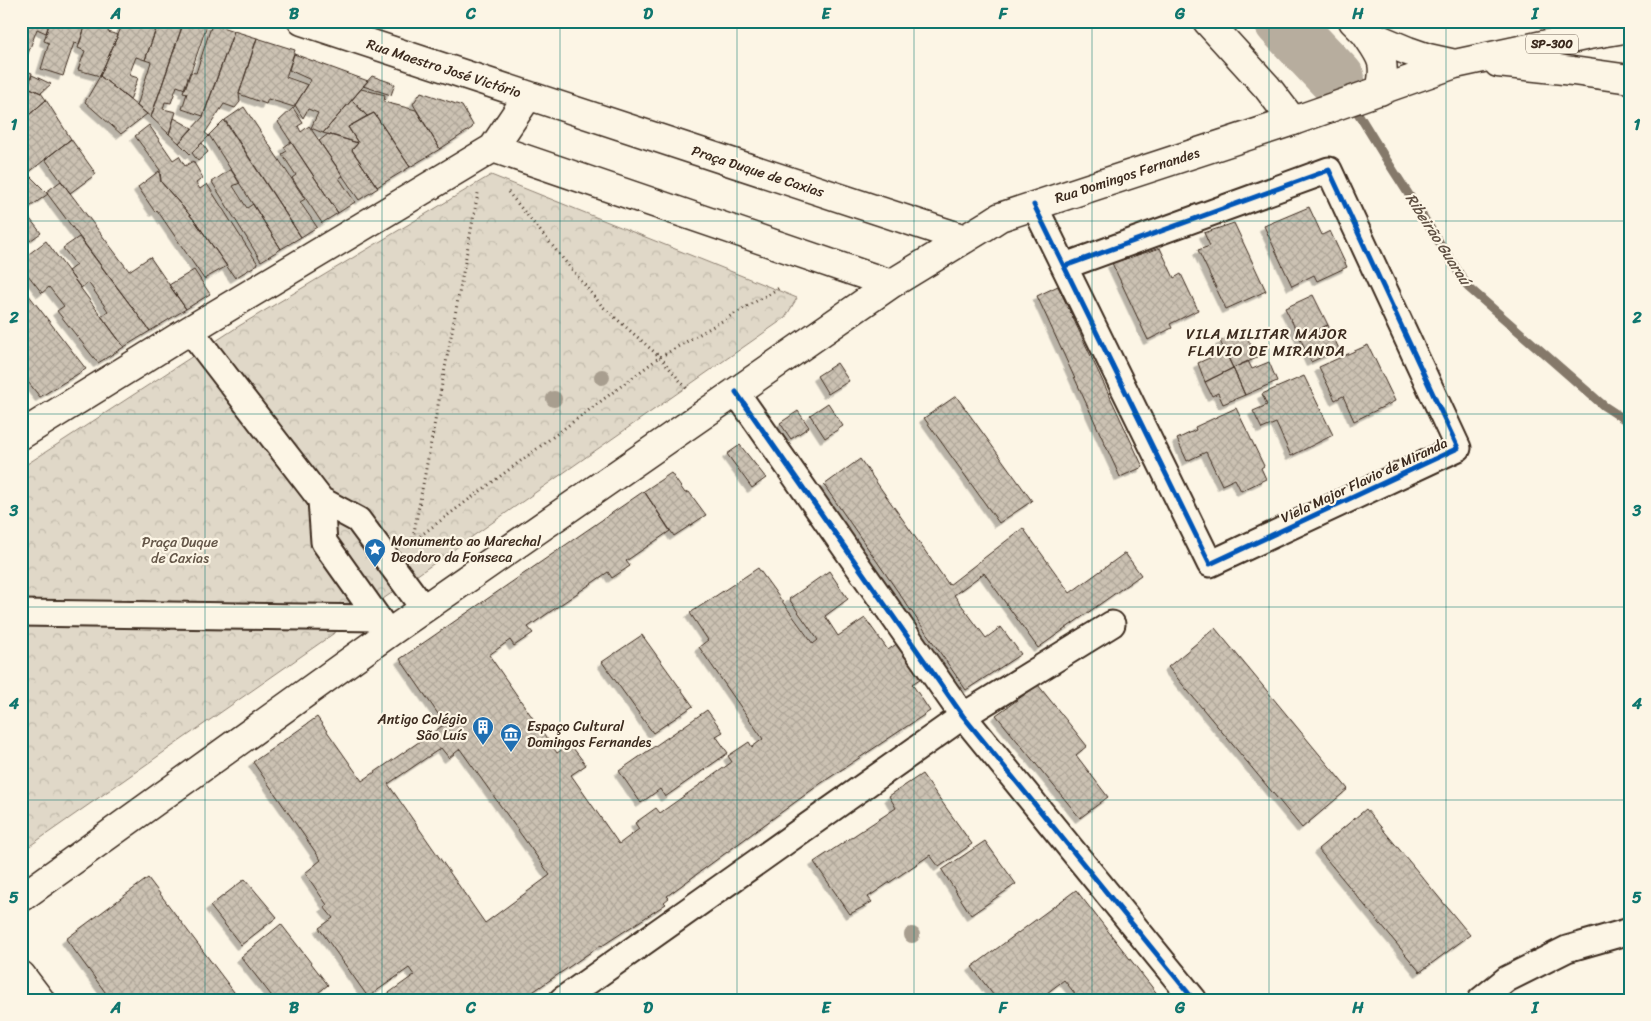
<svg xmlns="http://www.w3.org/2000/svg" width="1651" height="1021" viewBox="0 0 1651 1021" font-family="Sriracha,sans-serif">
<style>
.park{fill:url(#park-crowns);stroke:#8e8173}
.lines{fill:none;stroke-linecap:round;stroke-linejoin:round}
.stream{stroke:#85796b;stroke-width:9}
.river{stroke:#b7ad9e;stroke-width:56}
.building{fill:url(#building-cross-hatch);stroke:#3b2a1e;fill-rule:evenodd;filter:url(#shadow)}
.street-casing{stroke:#3b2a1e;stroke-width:29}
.secondary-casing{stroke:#3b2a1e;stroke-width:31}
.primary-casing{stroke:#3b2a1e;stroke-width:31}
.path{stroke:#3b2a1e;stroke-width:3;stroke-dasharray:1 4;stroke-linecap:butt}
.street{stroke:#fcf5e5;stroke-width:25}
.secondary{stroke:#fcf5e5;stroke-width:28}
.primary{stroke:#fcf5e5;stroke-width:28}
.cycleway-casing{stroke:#fcf5e5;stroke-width:8}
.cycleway{stroke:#0057b8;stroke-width:5}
.tree{fill:#a89e8f}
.grid{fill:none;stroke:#0f766e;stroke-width:1;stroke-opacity:0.55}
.labels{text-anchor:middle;stroke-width:4.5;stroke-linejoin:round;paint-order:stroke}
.shield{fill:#fcf5e5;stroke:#75675a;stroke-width:1}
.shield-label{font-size:12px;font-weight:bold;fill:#3b2a1e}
.street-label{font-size:14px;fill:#3b2a1e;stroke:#fcf5e5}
.poi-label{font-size:14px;fill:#3b2a1e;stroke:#fcf5e5;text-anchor:start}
.park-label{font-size:14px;fill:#645648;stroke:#fcf5e5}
.water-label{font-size:15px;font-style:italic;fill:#605144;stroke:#fcf5e5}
.neighbourhood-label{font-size:15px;letter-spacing:1px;fill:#3b2a1e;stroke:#fcf5e5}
.neatline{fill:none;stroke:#0f766e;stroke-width:2}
.grid-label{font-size:16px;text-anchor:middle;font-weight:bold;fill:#0f766e}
</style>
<defs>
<pattern id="park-crowns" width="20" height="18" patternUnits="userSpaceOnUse" patternTransform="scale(1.25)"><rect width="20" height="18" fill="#e0d8c8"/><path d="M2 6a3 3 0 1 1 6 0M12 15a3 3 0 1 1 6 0" fill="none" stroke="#c1baab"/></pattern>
<pattern id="building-cross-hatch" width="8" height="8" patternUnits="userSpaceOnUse" patternTransform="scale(1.25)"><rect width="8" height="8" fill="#ccc2b3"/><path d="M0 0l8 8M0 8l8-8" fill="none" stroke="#b0a79a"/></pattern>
<filter id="shadow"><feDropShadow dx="-4.5" dy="4.5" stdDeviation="0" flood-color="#0004"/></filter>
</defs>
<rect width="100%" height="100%" fill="#fcf5e5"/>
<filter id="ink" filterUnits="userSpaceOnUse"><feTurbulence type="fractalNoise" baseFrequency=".02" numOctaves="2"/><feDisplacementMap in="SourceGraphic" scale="10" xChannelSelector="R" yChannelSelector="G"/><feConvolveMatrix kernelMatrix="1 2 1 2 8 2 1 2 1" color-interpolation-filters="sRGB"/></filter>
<g filter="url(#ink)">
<path class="park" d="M491,175L797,298L785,318L21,852V468L239,326Z"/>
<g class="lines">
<path class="stream" d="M1337,79L1386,159L1468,287L1604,406L1630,423"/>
<path class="river" d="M1282,21L1337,79"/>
</g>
<path class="building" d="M21,21H50L46,33L37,29L22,70L32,73L28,87L21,84Z
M50,21H87L79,44L74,43L63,76L41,69L49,43L44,41Z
M87,21H111L108,32L118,35L100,76L78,70L85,51L78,48Z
M124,21H159L145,60L136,57L129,75L138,78L130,100L100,76Z
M159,21H184L151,117L137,106L151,62L145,60Z
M184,21L208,22L185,89L177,86L171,103L165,102L163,109L176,112L169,134L151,117Z
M212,24L234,31L203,116L182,109L187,93L183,92L190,72L196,73Z
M234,31L257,38L239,94L240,102L235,108L224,104L205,133L209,136L190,154L179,143L203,117Z
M257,38L295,50L286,77L308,85L294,107L268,99L266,104L239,94Z
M294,54L368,81L323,133L311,128L318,113L308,109L303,118L295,105L311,80L289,70Z
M32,75L51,84L41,93L28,87Z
M100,76L147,114L121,134L85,102Z
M372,76L395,84L391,95L363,86Z
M21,84L41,93L46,100L21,122Z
M361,89L385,95L384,102L416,110L440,149L410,167L374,113L367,116L352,100Z
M421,92L462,106L473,125L472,128L440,149L413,104Z
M46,100L71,139L28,173L21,167V122Z
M352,100L367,116L348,127L358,143L323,133Z
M244,107L305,199L300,202L317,227L301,237L225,120Z
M293,108L303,123L298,126L301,132L309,126L343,176L339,178L355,202L338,213L278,122Z
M374,113L410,167L377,187L352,150L358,143L348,127Z
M174,118L192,128L179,143L169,134Z
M224,120L301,237L281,249L209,135Z
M149,125L173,160L179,156L185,166L193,161L203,178L196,183L200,189L207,184L258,264L235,278L195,221L161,182L160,170L135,136Z
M328,134L358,143L352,150L378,188L359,200L319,141Z
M71,139L96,174L70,193L45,159Z
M291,142L338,213L322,223L292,178L296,175L282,154L287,151L284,147Z
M202,143L208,152L198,161L192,153Z
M21,167L48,194L24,211L21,206Z
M231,169L240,183L233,186L247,208L253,204L281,249L261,261L212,182Z
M159,171L161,182L195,221L227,266L204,279L157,210L155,212L138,187Z
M61,181L129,271L150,257L186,309L150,331L46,192Z
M1309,207L1322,235L1330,231L1347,267L1317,281L1314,275L1292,286L1264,226Z
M24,211L41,233L21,247V213Z
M1234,223L1266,291L1226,309L1198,250L1210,246L1204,233Z
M79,237L150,331L124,347L101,316L108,311L88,282L81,288L68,271L76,265L63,248Z
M46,241L124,347L98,363L57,311L64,306L49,287L42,293L21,266V260Z
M1160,248L1174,278L1181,274L1198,310L1170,324L1172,328L1148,340L1112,263Z
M194,270L210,294L186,309L169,285Z
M21,285L86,369L40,397L21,373Z
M1058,286L1143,467L1120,477L1037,296Z
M1313,295L1328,325L1300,338L1285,308Z
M1328,325L1339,349L1311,362L1300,338Z
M1244,331L1257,358L1233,368L1220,341Z
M1368,345L1395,401L1354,421L1343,396L1335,400L1319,367Z
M1225,351L1233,368L1205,382L1198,363Z
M1248,361L1252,369L1269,362L1277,381L1245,395L1233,368Z
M837,363L849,381L828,394L817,376Z
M1233,368L1245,395L1223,404L1218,393L1212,396L1205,382Z
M1304,376L1333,435L1291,456L1276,423L1262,429L1253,411L1267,405L1262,394Z
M956,396L1032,501L999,523L924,418Z
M828,403L843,426L825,438L810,415Z
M1236,408L1264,466L1261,468L1266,479L1241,491L1235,479L1222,485L1206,452L1187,461L1177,439L1196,430L1195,427Z
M798,411L809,427L791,439L780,423Z
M740,445L766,478L752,488L727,454Z
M860,459L949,585L1023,528L1070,593L1125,553L1141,575L1038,648L984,573L954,595L986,638L1001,627L1021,654L966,690L824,485Z
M671,473L685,493L689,492L706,515L674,536L644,491Z
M644,491L670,531L626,561L630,566L612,578L608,572L528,627L533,633L514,646L510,640L489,655L557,753L570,744L586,765L571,775L619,844L639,829L635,823L656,808L660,813L732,762L728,756L749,742L752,747L763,739L699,647L708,640L690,613L758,568L813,644L818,640L789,599L829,571L848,599L825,616L838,636L865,618L888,650L899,642L923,677L912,684L930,711L820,784L667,896L669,898L664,902L666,904L602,946L601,945L521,1000H379L414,975L409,968L368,997L319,928L333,918L324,907L327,905L305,873L321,860L253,762L317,717L362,781L445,724L400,659ZM441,748L449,758L460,749L550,875L485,923L388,784Z
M1215,628L1348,789L1302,828L1168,667Z
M642,635L693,706L653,733L602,662Z
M1038,685L1087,746L1076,755L1108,797L1080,818L996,715Z
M707,710L723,732L716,736L728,753L665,797L660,789L641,803L619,771Z
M922,774L972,844L939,867L930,855L868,897L872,902L850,914L814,862L896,808L889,796Z
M1366,809L1470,935L1420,972L1318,849Z
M985,841L1016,884L971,915L942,870Z
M148,878L240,1000H111L66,939Z
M245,879L277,917L241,945L210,906Z
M1076,890L1162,1000H1080L1064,980L1038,1000H997L972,967Z
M281,924L328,985L309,1000H275L241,957Z"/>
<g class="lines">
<g class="street-casing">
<path id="street" d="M1034,205L1210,564L1458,448L1329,170L1065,266
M190,330L321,500L358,520L424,609
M736,392L963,716L1194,1000
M321,500L324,542L385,628
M21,613L378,618
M562,1000L963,716L1112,624
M1481,1000L1507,979L1567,949L1630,931"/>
</g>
<g class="secondary-casing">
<path id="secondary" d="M302,21L965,239
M493,148L891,284
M21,435L190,330L493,148L528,96
M21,898L389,633L891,284L986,226L1000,217L1293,121
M21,975L40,1000"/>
</g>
<g class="primary-casing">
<path id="primary" d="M1207,21L1267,87L1293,121L1455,64L1589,35L1630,28
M1353,21L1365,33L1408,51L1428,58L1455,64
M1365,33C1381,57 1387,61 1380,91
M1498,63L1573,71L1630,79"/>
</g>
<path class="path" d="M508,192L602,306L660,357L687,389
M412,542L660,357L779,288
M412,543L478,193"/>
<use href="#street" class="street"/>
<use href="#secondary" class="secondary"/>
<use href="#primary" class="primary"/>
<g class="cycleway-casing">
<path id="cycleway" d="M1034,205L1210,564L1458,448L1329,170L1065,266
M736,392L963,716L1194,1000"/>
</g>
<use href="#cycleway" class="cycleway"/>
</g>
<g class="tree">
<circle cx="602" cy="377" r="8"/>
<circle cx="554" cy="399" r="8"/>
<circle cx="912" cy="935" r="8"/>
</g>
</g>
<path class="grid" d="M205,21V1000M382,21V1000M560,21V1000M737,21V1000M914,21V1000M1092,21V1000M1269,21V1000M1446,21V1000M21,221H1630M21,414H1630M21,607H1630M21,800H1630"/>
<defs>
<g id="sight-pin" transform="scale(1.125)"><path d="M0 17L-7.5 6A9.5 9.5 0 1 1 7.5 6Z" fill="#1f6fb2" stroke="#fcf5e5"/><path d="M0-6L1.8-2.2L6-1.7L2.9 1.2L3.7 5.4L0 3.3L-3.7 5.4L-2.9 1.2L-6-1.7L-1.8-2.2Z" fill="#fff"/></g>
<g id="building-pin" transform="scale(1.125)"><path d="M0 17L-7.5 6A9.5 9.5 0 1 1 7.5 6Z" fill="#1f6fb2" stroke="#fcf5e5"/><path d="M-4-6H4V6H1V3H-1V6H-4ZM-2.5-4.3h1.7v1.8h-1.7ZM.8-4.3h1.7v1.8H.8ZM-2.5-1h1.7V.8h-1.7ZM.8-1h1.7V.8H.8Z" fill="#fff"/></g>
<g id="museum-pin" transform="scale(1.125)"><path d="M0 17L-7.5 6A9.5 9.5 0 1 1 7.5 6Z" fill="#1f6fb2" stroke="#fcf5e5"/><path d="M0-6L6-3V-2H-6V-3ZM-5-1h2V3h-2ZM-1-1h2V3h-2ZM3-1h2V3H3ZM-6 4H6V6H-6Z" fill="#fff"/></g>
</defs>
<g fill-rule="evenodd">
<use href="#sight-pin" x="375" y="549"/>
<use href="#building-pin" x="483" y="727"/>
<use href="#museum-pin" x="511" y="734"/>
</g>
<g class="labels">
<rect class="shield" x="1526" y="34.5" width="52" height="19" rx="4"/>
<g class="shield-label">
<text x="1552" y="48">SP-300</text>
</g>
<g class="street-label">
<text transform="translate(444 68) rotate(18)" y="5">Rua Maestro José Victório</text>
<text transform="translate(758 171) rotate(18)" y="5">Praça Duque de Caxias</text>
<text transform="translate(1127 175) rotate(-18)" y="5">Rua Domingos Fernandes</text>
<text transform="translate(1364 480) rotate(-25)" y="5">Viela Major Flavio de Miranda</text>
</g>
<g class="poi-label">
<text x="391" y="546">Monumento ao Marechal<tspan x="391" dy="16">Deodoro da Fonseca</tspan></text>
<text x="467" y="724" text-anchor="end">Antigo Colégio<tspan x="467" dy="16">São Luís</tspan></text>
<text x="527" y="731">Espaço Cultural<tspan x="527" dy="16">Domingos Fernandes</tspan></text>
</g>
<g class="park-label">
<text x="180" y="547">Praça Duque<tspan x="180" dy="16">de Caxias</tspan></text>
</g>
<g class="water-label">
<text transform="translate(1438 239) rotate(57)" y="5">Ribeirão Guaraú</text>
</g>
<g class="neighbourhood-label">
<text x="1267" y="339">VILA MILITAR MAJOR<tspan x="1267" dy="17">FLAVIO DE MIRANDA</tspan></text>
</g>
</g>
<rect width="1651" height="1021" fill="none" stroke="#fcf5e5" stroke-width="55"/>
<rect x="28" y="28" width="1596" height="966" class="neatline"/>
<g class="grid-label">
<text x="116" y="19">A</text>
<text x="294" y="19">B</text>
<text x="471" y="19">C</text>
<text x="648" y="19">D</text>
<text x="826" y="19">E</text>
<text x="1003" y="19">F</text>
<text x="1180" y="19">G</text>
<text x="1358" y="19">H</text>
<text x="1535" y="19">I</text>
<text x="14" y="130">1</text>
<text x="1637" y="130">1</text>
<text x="14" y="323">2</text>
<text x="1637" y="323">2</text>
<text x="14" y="516">3</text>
<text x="1637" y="516">3</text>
<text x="14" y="709">4</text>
<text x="1637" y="709">4</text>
<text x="14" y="903">5</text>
<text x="1637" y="903">5</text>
<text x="116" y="1013">A</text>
<text x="294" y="1013">B</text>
<text x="471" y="1013">C</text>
<text x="648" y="1013">D</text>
<text x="826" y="1013">E</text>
<text x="1003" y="1013">F</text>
<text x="1180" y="1013">G</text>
<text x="1358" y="1013">H</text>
<text x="1535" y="1013">I</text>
</g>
</svg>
